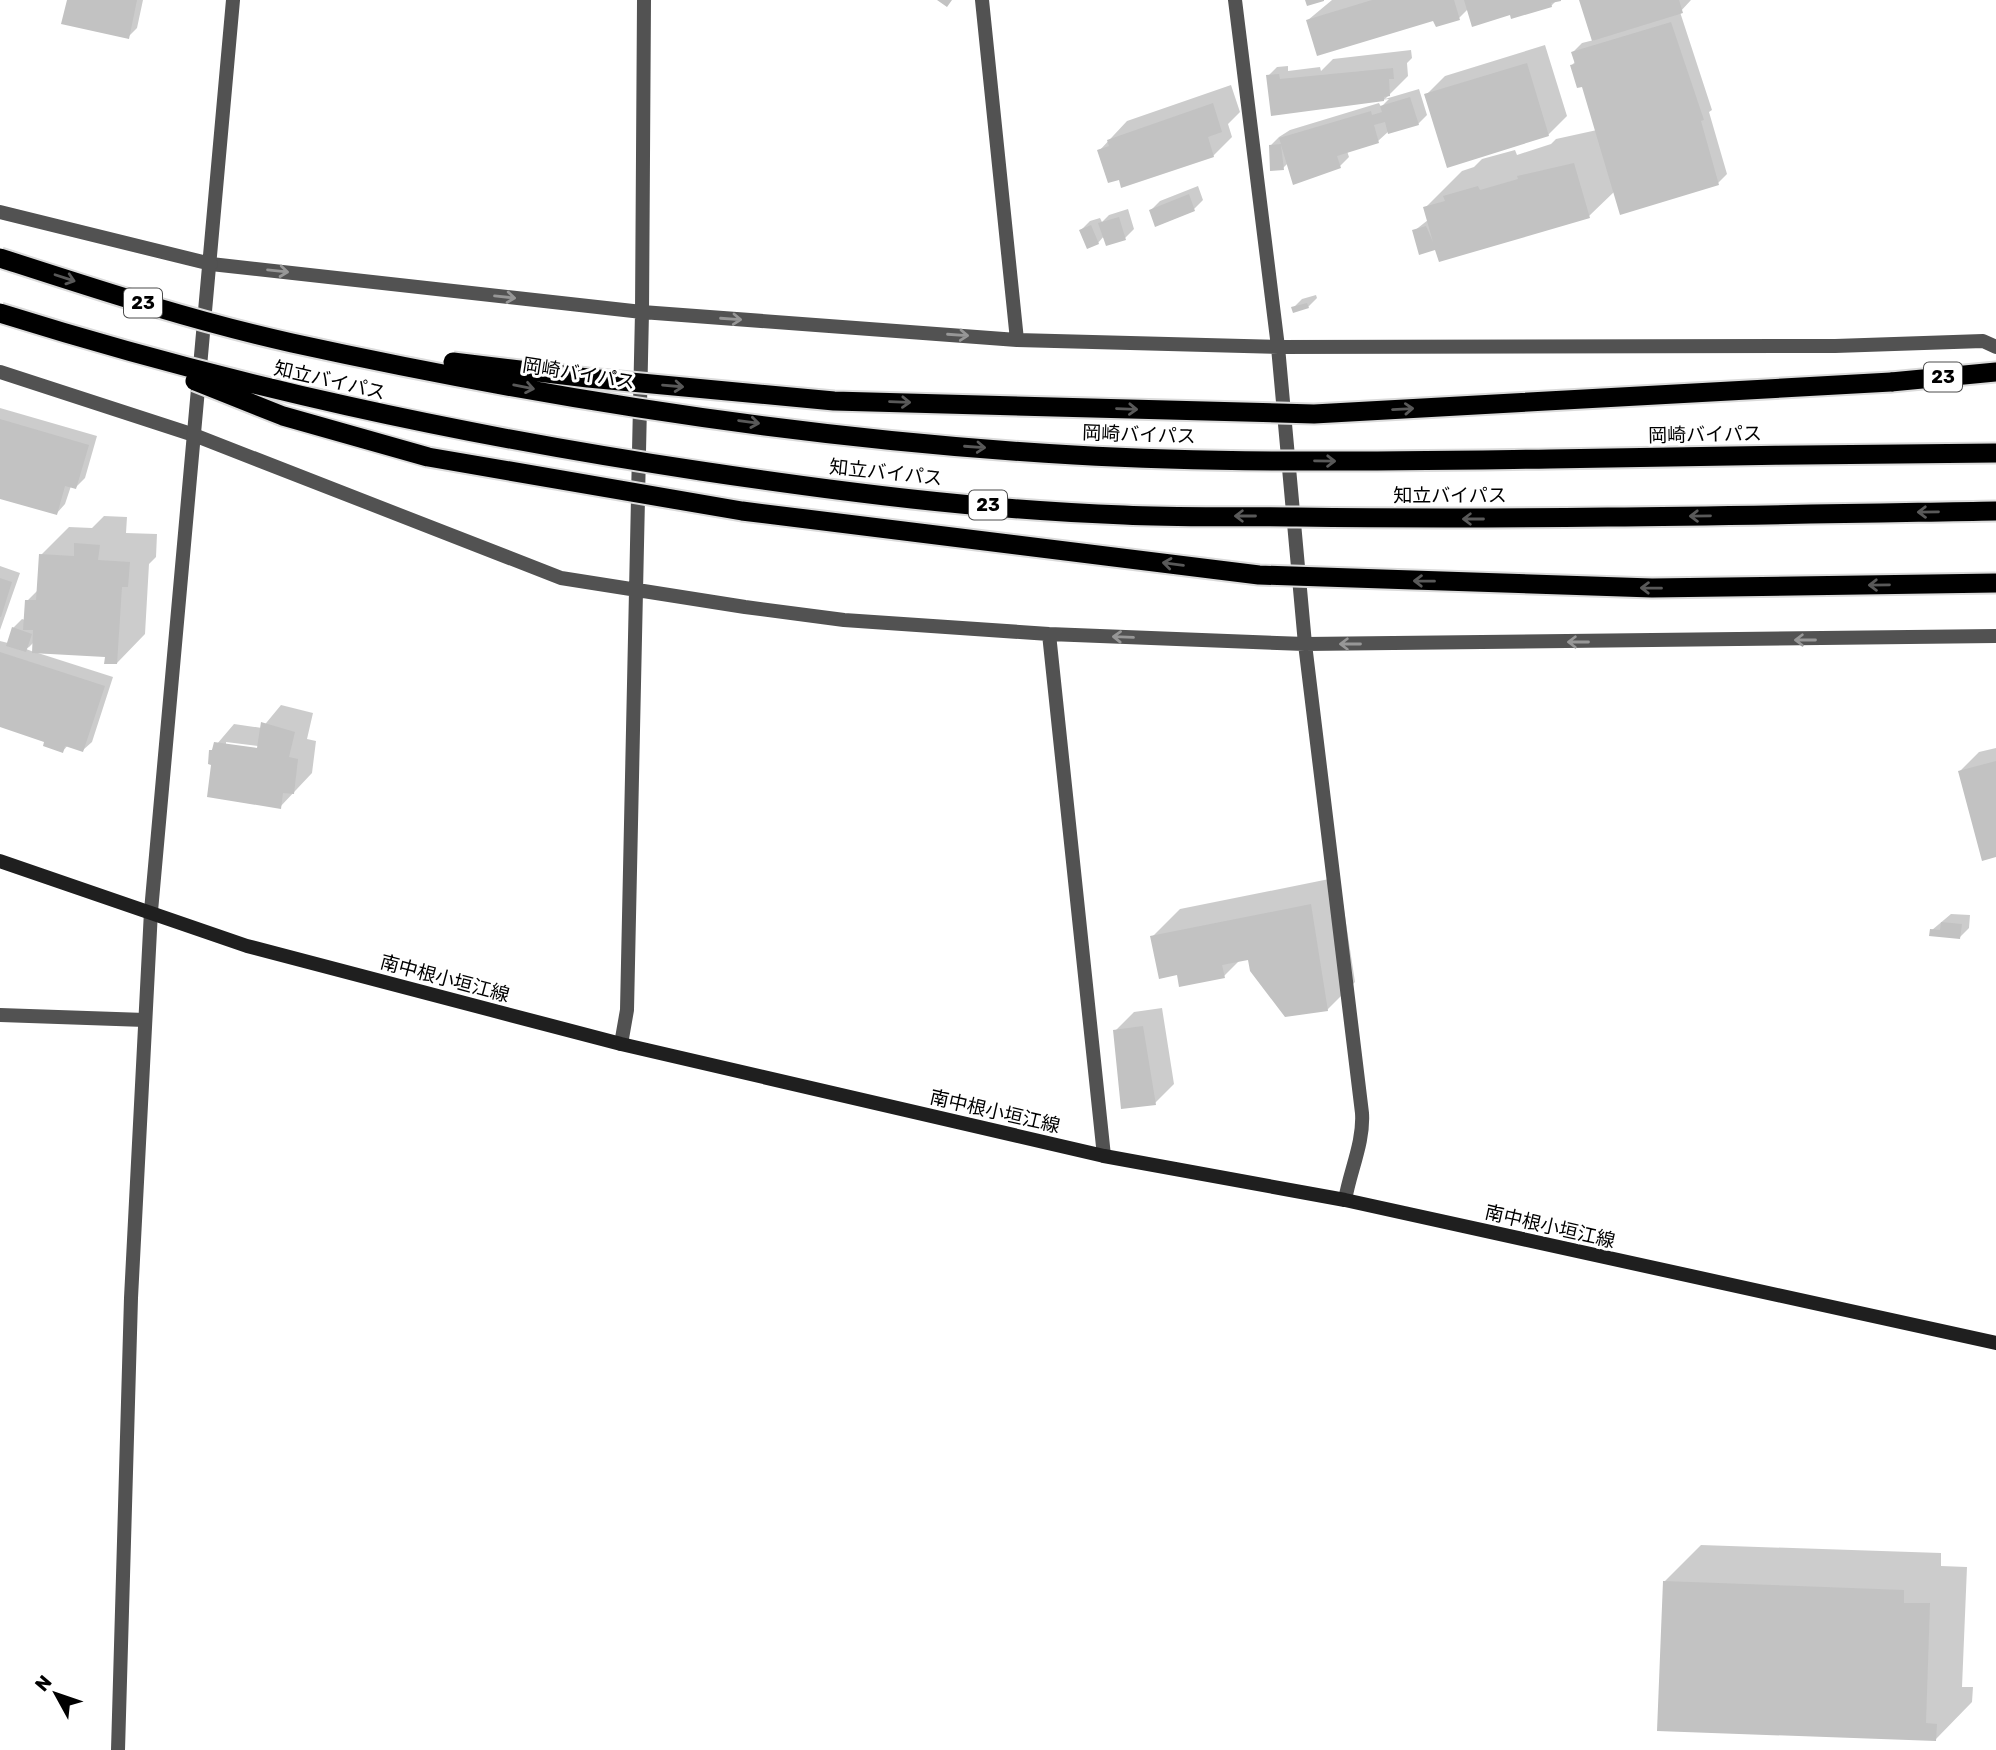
<svg xmlns="http://www.w3.org/2000/svg" width="1996" height="1750" viewBox="0 0 1996 1750" font-family="Rubik,'Noto Sans JP',sans-serif">
<style>
.shadow{fill:#0003;fill-rule:evenodd}
.building{fill:#c2c2c2}
.lines{fill:none;stroke-linecap:round;stroke-linejoin:round}
.trunk-casing{stroke:#dbdbdb;stroke-width:23}
.minor{stroke:#525252;stroke-width:14}
.tertiary{stroke:#525252;stroke-width:14}
.secondary{stroke:#1f1f1f;stroke-width:14}
.trunk{stroke:#000;stroke-width:19}
.trunk-bridge-casing{stroke:#dbdbdb;stroke-width:23;stroke-linecap:butt}
.trunk-bridge{stroke:#000;stroke-width:19}
.oneway{stroke:#979797}
.oneway2{stroke:#595959}
.labels{text-anchor:middle;stroke-width:6;stroke-linejoin:round;paint-order:stroke}
.shield{fill:#fff;stroke:#4c4c4c;stroke-width:2}
.shield-label{font-size:18px;font-weight:bold;fill:#000}
.street-label{font-size:19px;fill:#000;stroke:#fff}
</style>
<rect width="100%" height="100%" fill="#fff"/>
<path class="shadow" d="M69,0H143L137,28L128,37Z
M1332,0H1557L1551,6L1511,13L1468,9L1459,18L1437,25L1434,19L1308,20Z
M1581,0H1691L1680,12L1712,110L1709,112L1727,174L1718,183L1615,191L1589,216L1436,247L1414,231L1428,220L1425,208L1462,171L1474,167L1482,159L1515,150L1517,155L1551,144L1556,139L1597,130L1583,85L1572,65L1576,61L1573,52L1582,43L1594,40Z
M1545,45L1567,116L1548,135L1426,95L1445,76Z
M1411,50L1412,58L1407,63L1408,76L1385,99L1419,89L1427,115L1418,124L1389,131L1378,141L1347,151L1349,157L1340,166L1294,183L1288,163L1283,168L1270,146L1279,137L1290,130L1379,103L1381,107L1389,99L1317,107L1268,76L1277,67L1288,66V71L1320,67L1321,71L1333,59Z
M1231,85L1240,112L1228,124L1232,137L1213,156L1120,178L1099,151L1127,121Z
M1198,186L1203,200L1194,209L1156,225L1151,210L1160,201Z
M1128,209L1134,229L1125,238L1104,236L1098,243L1081,230L1090,221L1100,218L1102,222L1109,215Z
M1316,295L1317,298L1308,307L1293,308L1302,299Z
M0,408L97,436L85,478L76,487L71,486L65,504L57,513L0,497Z
M104,516L127,517L126,533L157,534L156,557L149,564L145,634L117,663L107,655L38,653L113,677L92,742L83,750L68,745L63,751L46,740L0,725V641L8,643L13,628L22,619L25,620L27,601L39,589L41,555L69,527L92,528ZM34,642V652L26,649L29,647Z
M0,566L20,573L0,630Z
M281,705L313,713L307,739L316,741L312,773L280,807L213,763L211,751L234,724L262,728ZM226,742L266,747V750L226,745Z
M1996,748V855L1960,771L1979,752Z
M1339,877L1355,982L1327,1010L1249,958L1240,960L1224,976L1152,937L1180,909Z
M1951,914L1970,915L1969,928L1960,937L1932,930Z
M1162,1008L1174,1084L1155,1103L1115,1031L1134,1012Z
M1701,1545L1941,1553V1566L1967,1567L1962,1687H1973L1972,1702L1936,1739L1664,1582Z"/>
<path class="building" d="M67,0H137L129,39L61,24Z
M937,0H952L947,7Z
M1305,0H1324V1L1307,6Z
M1372,0H1454L1460,20L1436,27L1433,21L1317,56L1306,20Z
M1464,0H1561V1L1551,3L1552,7L1511,19L1510,15L1472,27Z
M1579,0H1679L1683,13L1592,41Z
M1671,22L1704,120L1701,121L1719,185L1620,215L1582,87L1577,88L1570,65L1575,64L1571,52Z
M1527,63L1549,136L1447,168L1424,94Z
M1393,68L1394,79H1389L1390,96L1384,97V101L1271,116L1266,75L1279,74L1280,79Z
M1410,97L1419,125L1388,134L1385,122L1374,125L1379,143L1337,156L1341,168L1293,185L1281,145L1284,170L1270,171L1269,145L1281,144L1279,138L1371,111L1372,115L1382,112L1380,106Z
M1213,103L1222,132L1208,137L1214,157L1121,188L1119,180L1108,183L1097,150L1109,146L1107,140Z
M1574,163L1590,218L1439,262L1435,250L1419,255L1412,230L1426,226L1433,242L1423,207L1445,201L1443,196L1478,186L1480,190L1518,179L1517,176Z
M1189,194L1195,211L1155,227L1149,210Z
M1119,217L1126,240L1106,246L1098,223Z
M1091,225L1099,244L1087,249L1079,230Z
M1307,303L1309,308L1293,313L1291,307Z
M0,419L89,445L76,489L65,486L57,515L0,499Z
M74,543L100,545L98,560L130,562L128,587H122L117,664H104L105,657L32,653L33,630H23L25,600H36L39,554L74,556Z
M0,578L12,582L1,617H0Z
M12,627L32,634L26,652L6,646Z
M0,652L105,686L83,752L65,746L63,753L43,746L44,742L0,727Z
M261,722L295,732L289,757L298,759L294,794L283,793L281,809L207,797L211,765L208,764L209,750H212L214,742L257,748Z
M1996,761V857L1982,861L1958,771Z
M1311,904L1328,1011L1285,1017L1250,971L1248,960L1222,965L1225,978L1179,987L1177,975L1159,979L1150,936Z
M1941,922L1962,924L1960,939L1929,936L1930,929L1940,930Z
M1143,1026L1156,1105L1121,1109L1113,1030Z
M1663,1581L1904,1590V1603H1930L1926,1723L1937,1724L1936,1741L1657,1731Z"/>
<g class="lines">
<g class="trunk-casing">
<path id="trunk" d="M1891,382L1996,372"/>
</g>
<path class="minor" d="M982,0L1017,340
M1235,0L1278,347L1305,644L1362,1113C1364,1142 1350,1171 1345,1200
M211,264L642,312L1017,340L1278,347L1835,346L1983,341L1996,347
M0,372L194,435L561,578L745,607L844,620L1049,634L1305,644L1996,636
M1049,634L1104,1156
M0,1015L145,1020
M621,1044L627,1010L642,312L644,0"/>
<path class="tertiary" d="M0,212L211,264
M118,1750L131,1298L151,911L233,0"/>
<path class="secondary" d="M0,861L247,946L621,1044L1104,1156L1345,1200L1996,1343"/>
<use href="#trunk" class="trunk"/>
<g class="trunk-bridge-casing">
<path id="trunk-bridge" d="M0,258C96,289 193,321 292,343C548,399 811,440 1074,455C1232,464 1391,461 1550,459C1699,456 1847,454 1996,453
M0,313C233,386 460,435 701,471C841,492 983,510 1124,515C1182,518 1239,516 1297,517C1530,520 1763,515 1996,511
M453,362L588,378L834,401L1314,414L1891,382
M195,381L283,416L428,457L742,511L1259,575L1652,588L1996,583"/>
</g>
<use href="#trunk-bridge" class="trunk-bridge"/>
</g>
<defs><path id="oneway-shaft" d="M-6 0H5M1.5-3L5.5 0L1.5 3" fill="none" stroke-width="1.6" stroke-linecap="round" stroke-linejoin="round" transform="scale(1.75)"/></defs>
<g class="oneway">
<use href="#oneway-shaft" transform="translate(278 271) rotate(6)"/>
<use href="#oneway-shaft" transform="translate(505 297) rotate(6)"/>
<use href="#oneway-shaft" transform="translate(731 319) rotate(4)"/>
<use href="#oneway-shaft" transform="translate(958 335) rotate(4)"/>
<use href="#oneway-shaft" transform="translate(1123 637) rotate(-178)"/>
<use href="#oneway-shaft" transform="translate(1805 640) rotate(180)"/>
<use href="#oneway-shaft" transform="translate(1578 642) rotate(180)"/>
<use href="#oneway-shaft" transform="translate(1350 644) rotate(180)"/>
</g>
<g class="oneway2">
<use href="#oneway-shaft" transform="translate(65 278) rotate(18)"/>
<use href="#oneway-shaft" transform="translate(673 386) rotate(5)"/>
<use href="#oneway-shaft" transform="translate(524 387) rotate(11)"/>
<use href="#oneway-shaft" transform="translate(900 402) rotate(2)"/>
<use href="#oneway-shaft" transform="translate(1127 409) rotate(2)"/>
<use href="#oneway-shaft" transform="translate(1403 409) rotate(-3)"/>
<use href="#oneway-shaft" transform="translate(749 422) rotate(8)"/>
<use href="#oneway-shaft" transform="translate(975 447) rotate(4)"/>
<use href="#oneway-shaft" transform="translate(1325 461) rotate(1)"/>
<use href="#oneway-shaft" transform="translate(1928 512) rotate(179)"/>
<use href="#oneway-shaft" transform="translate(1245 516) rotate(-180)"/>
<use href="#oneway-shaft" transform="translate(1700 516) rotate(179)"/>
<use href="#oneway-shaft" transform="translate(1473 519) rotate(180)"/>
<use href="#oneway-shaft" transform="translate(1173 564) rotate(-173)"/>
<use href="#oneway-shaft" transform="translate(1424 581) rotate(-179)"/>
<use href="#oneway-shaft" transform="translate(1879 585) rotate(179)"/>
<use href="#oneway-shaft" transform="translate(1651 588) rotate(-179)"/>
</g>
<g class="labels">
<g class="shield">
<rect x="124" y="288.5" width="38" height="29" rx="5"/>
<rect x="1924" y="362.5" width="38" height="29" rx="5"/>
<rect x="969" y="490.5" width="38" height="29" rx="5"/>
</g>
<g class="shield-label">
<text x="143" y="309">23</text>
<text x="1943" y="383">23</text>
<text x="988" y="511">23</text>
</g>
<g class="street-label">
<text transform="translate(579 373) rotate(9)" y="7">岡崎バイパス</text>
<text transform="translate(330 380) rotate(13)" y="7">知立バイパス</text>
<text transform="translate(1139 434) rotate(2)" y="7">岡崎バイパス</text>
<text transform="translate(1705 434) rotate(-1)" y="7">岡崎バイパス</text>
<text transform="translate(886 472) rotate(6)" y="7">知立バイパス</text>
<text x="1450" y="502">知立バイパス</text>
<text transform="translate(445 978) rotate(15)" y="7">南中根小垣江線</text>
<text transform="translate(995 1111) rotate(13)" y="7">南中根小垣江線</text>
<text transform="translate(1550 1226) rotate(13)" y="7">南中根小垣江線</text>
</g>
</g>
<g transform="translate(56 1694) rotate(310)" stroke="#ffffff" stroke-width="5" paint-order="stroke">
<path d="M0-5L12 26L0 18L-12 26Z" fill="#000000"/>
<text y="-10" font-size="19" font-weight="bold" text-anchor="middle" fill="#000000">N</text>
</g>
</svg>
